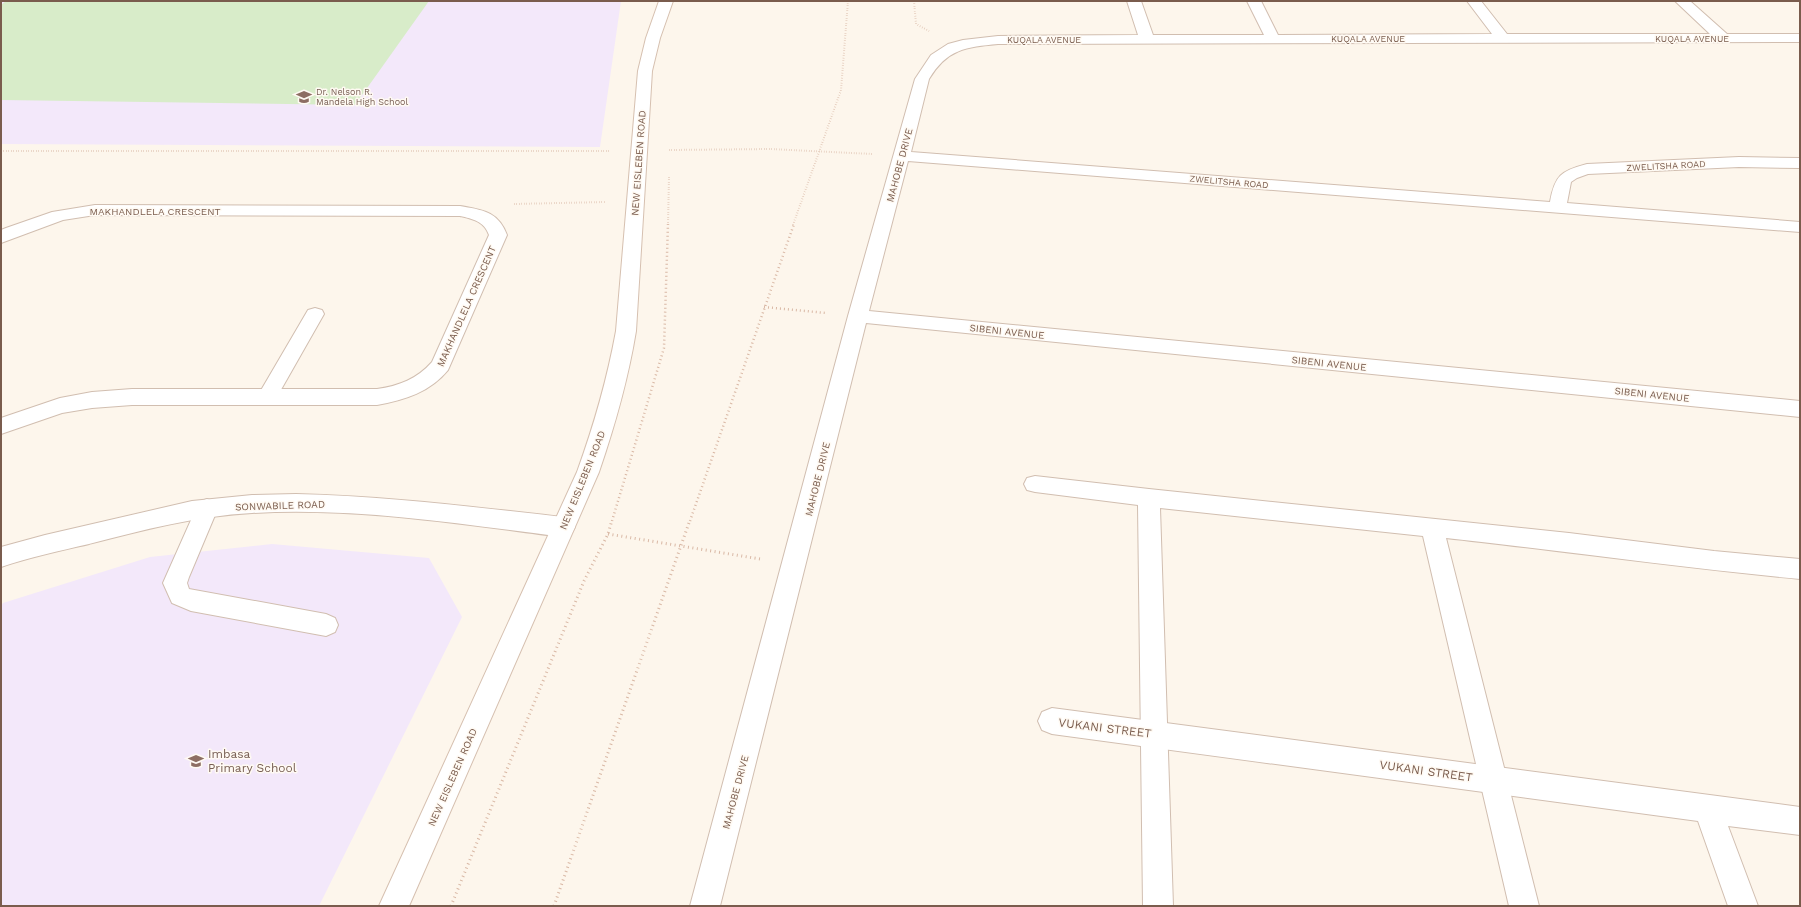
<svg xmlns="http://www.w3.org/2000/svg" width="1801" height="907" viewBox="0 0 1801 907" font-family="'Work Sans',sans-serif">
<style>
.education{fill:#f3e8fa}
.green{fill:#d8ecc9}
.lines{fill:none;stroke-linecap:round;stroke-linejoin:round}
.service-casing{stroke:#d1beb0;stroke-width:2}
.minor-casing{stroke:#d1beb0;stroke-width:2}
.tertiary-casing{stroke:#d1beb0;stroke-width:2}
.secondary-casing{stroke:#d6c0b0;stroke-width:2}
.path-far2{stroke:#d9b8a5;stroke-width:2;stroke-dasharray:0.5 2;stroke-linecap:butt}
.path-far1{stroke:#d9b8a5;stroke-width:2.5;stroke-dasharray:1 3;stroke-linecap:butt}
.path{stroke:#d9b8a5;stroke-width:3;stroke-dasharray:1 3.5;stroke-linecap:butt}
.service{fill:#fff;fill-rule:evenodd}
.minor{fill:#fff;fill-rule:evenodd}
.tertiary{fill:#fff;fill-rule:evenodd}
.secondary{fill:#fff;fill-rule:evenodd}
.labels{text-anchor:middle;stroke-width:3;stroke-linejoin:round;paint-order:stroke}
.far-street-label{font-size:9px;fill:#7a5c4d;stroke:#fffaf3}
.far-education-label{font-size:9px;fill:#785e54;stroke:#fffaf3;text-anchor:start}
.street-label{font-size:10px;fill:#7a5c4d;stroke:#fffaf3}
.near-street-label{font-size:12px;fill:#7a5c4d;stroke:#fffaf3}
.near-education-label{font-size:12px;fill:#785e54;stroke:#fffaf3;text-anchor:start}
</style>
<rect width="100%" height="100%" fill="#fdf6ec"/>
<path class="education" d="M1,1H621L600,147L1,144Z
M272,544L429,558L462,617L319,906H1V606L3,603L150,557Z"/>
<path class="green" d="M6,1H429L355,105L1,100V5Z"/>
<g class="lines">
<g class="service-casing">
<path id="service" d="M315,308L322,310L324,314L274,402L267,404L260,402L257,397L260,392L308,310Z
M1035,476L1149,489L1569,533L1714,551L1800,559V579C1682,568 1564,551 1446,538L1539,906H1509L1423,536L1160,508L1173,906H1143L1138,505L1035,492L1027,490L1024,484L1027,478Z
M207,499L215,502L218,508L189,577L187,583L189,589L326,614L335,618L338,625L335,632L326,636L191,611L172,603L163,583L199,502Z"/>
</g>
<g class="minor-casing">
<path id="minor" d="M1127,1H1141L1153,35H1264L1247,1H1261L1278,35L1492,34L1467,1H1481L1507,34H1710L1675,1H1690L1727,34H1800V42L998,44C966,47 947,49 929,79L911,152L1550,202C1555,175 1561,171 1587,164L1739,157L1800,158V168L1739,167L1588,174L1577,178L1571,182L1567,203L1800,222V232L908,161L869,311L1800,401V417L866,323L720,906H690L848,316L915,79L931,55L948,44L963,40L998,36L1138,35Z
M95,205L460,206C482,210 498,211 507,235L448,370C430,392 405,400 377,405H132L92,408L62,413L1,434V418L60,398L92,392L132,389H377C399,386 417,379 432,362L489,235C484,221 473,219 460,216L95,215L63,220L1,243V230L6,228L52,212Z
M1052,708L1800,807V835L1728,826L1758,906H1728L1698,821L1052,734L1042,730L1038,721L1042,712Z"/>
</g>
<g class="tertiary-casing">
<path id="tertiary" d="M296,494C386,496 474,507 563,517L571,520L575,527L571,534L563,537C460,524 356,507 252,513C196,516 143,530 89,544C59,551 30,557 1,567V547L45,535L192,501L252,495Z"/>
</g>
<g class="secondary-casing">
<path id="secondary" d="M659,1H673L660,38L652,71L636,331C628,380 615,425 599,472L409,906H379L577,472C594,425 607,380 616,331L638,71L646,38Z"/>
</g>
<path class="path-far2" d="M914,1L916,24L929,31
M669,150L771,149L872,154
M1,151H610
M514,204L605,202
M668,225L669,177
M793,225L841,90L848,1"/>
<path class="path-far1" d="M764,307L826,313
M612,521L664,348L668,224
M690,521L794,224"/>
<path class="path" d="M608,534L760,559
M451,906L584,581L608,534L612,520
M554,906L690,520"/>
<use href="#service" class="service"/>
<use href="#minor" class="minor"/>
<use href="#tertiary" class="tertiary"/>
<use href="#secondary" class="secondary"/>
</g>
<defs>
<g id="school-bare" transform="scale(1.2)"><path d="M0-5L7-2L0 1L-7-2ZM-4 1L0 2.5L4 1V4Q0 6-4 4Z" fill="#8d6e63" stroke="#fffaf3" stroke-width="2.5" paint-order="stroke"/></g>
</defs>
<g fill-rule="evenodd">
<use href="#school-bare" x="304" y="97"/>
<use href="#school-bare" x="196" y="761"/>
</g>
<g class="labels">
<g class="far-street-label">
<text x="1368" y="42">KUQALA AVENUE</text>
<text x="1692" y="42">KUQALA AVENUE</text>
<text x="1044" y="43">KUQALA AVENUE</text>
<text transform="translate(1666 166) rotate(-3)" y="3">ZWELITSHA ROAD</text>
<text transform="translate(1229 182) rotate(5)" y="3">ZWELITSHA ROAD</text>
</g>
<g class="far-education-label">
<text x="316" y="95">Dr. Nelson R.<tspan x="316" dy="10">Mandela High School</tspan></text>
</g>
<g class="street-label">
<text transform="translate(638 163) rotate(-86)" y="4">NEW EISLEBEN ROAD</text>
<text transform="translate(899 165) rotate(-75)" y="4">MAHOBE DRIVE</text>
<text x="155" y="215">MAKHANDLELA CRESCENT</text>
<text transform="translate(466 306) rotate(-66)" y="4">MAKHANDLELA CRESCENT</text>
<text transform="translate(1007 331) rotate(6)" y="4">SIBENI AVENUE</text>
<text transform="translate(1329 363) rotate(6)" y="4">SIBENI AVENUE</text>
<text transform="translate(1652 394) rotate(6)" y="4">SIBENI AVENUE</text>
<text transform="translate(817 479) rotate(-76)" y="4">MAHOBE DRIVE</text>
<text transform="translate(582 480) rotate(-68)" y="4">NEW EISLEBEN ROAD</text>
<text transform="translate(280 505) rotate(-2)" y="4">SONWABILE ROAD</text>
<text transform="translate(452 777) rotate(-66)" y="4">NEW EISLEBEN ROAD</text>
<text transform="translate(735 792) rotate(-75)" y="4">MAHOBE DRIVE</text>
</g>
<g class="near-street-label">
<text transform="translate(1105 728) rotate(7)" y="4">VUKANI STREET</text>
<text transform="translate(1426 771) rotate(8)" y="4">VUKANI STREET</text>
</g>
<g class="near-education-label">
<text x="208" y="758">Imbasa<tspan x="208" dy="14">Primary School</tspan></text>
</g>
</g>
<rect width="1801" height="907" fill="none" stroke="#7a5c4d" stroke-width="4"/>
</svg>
